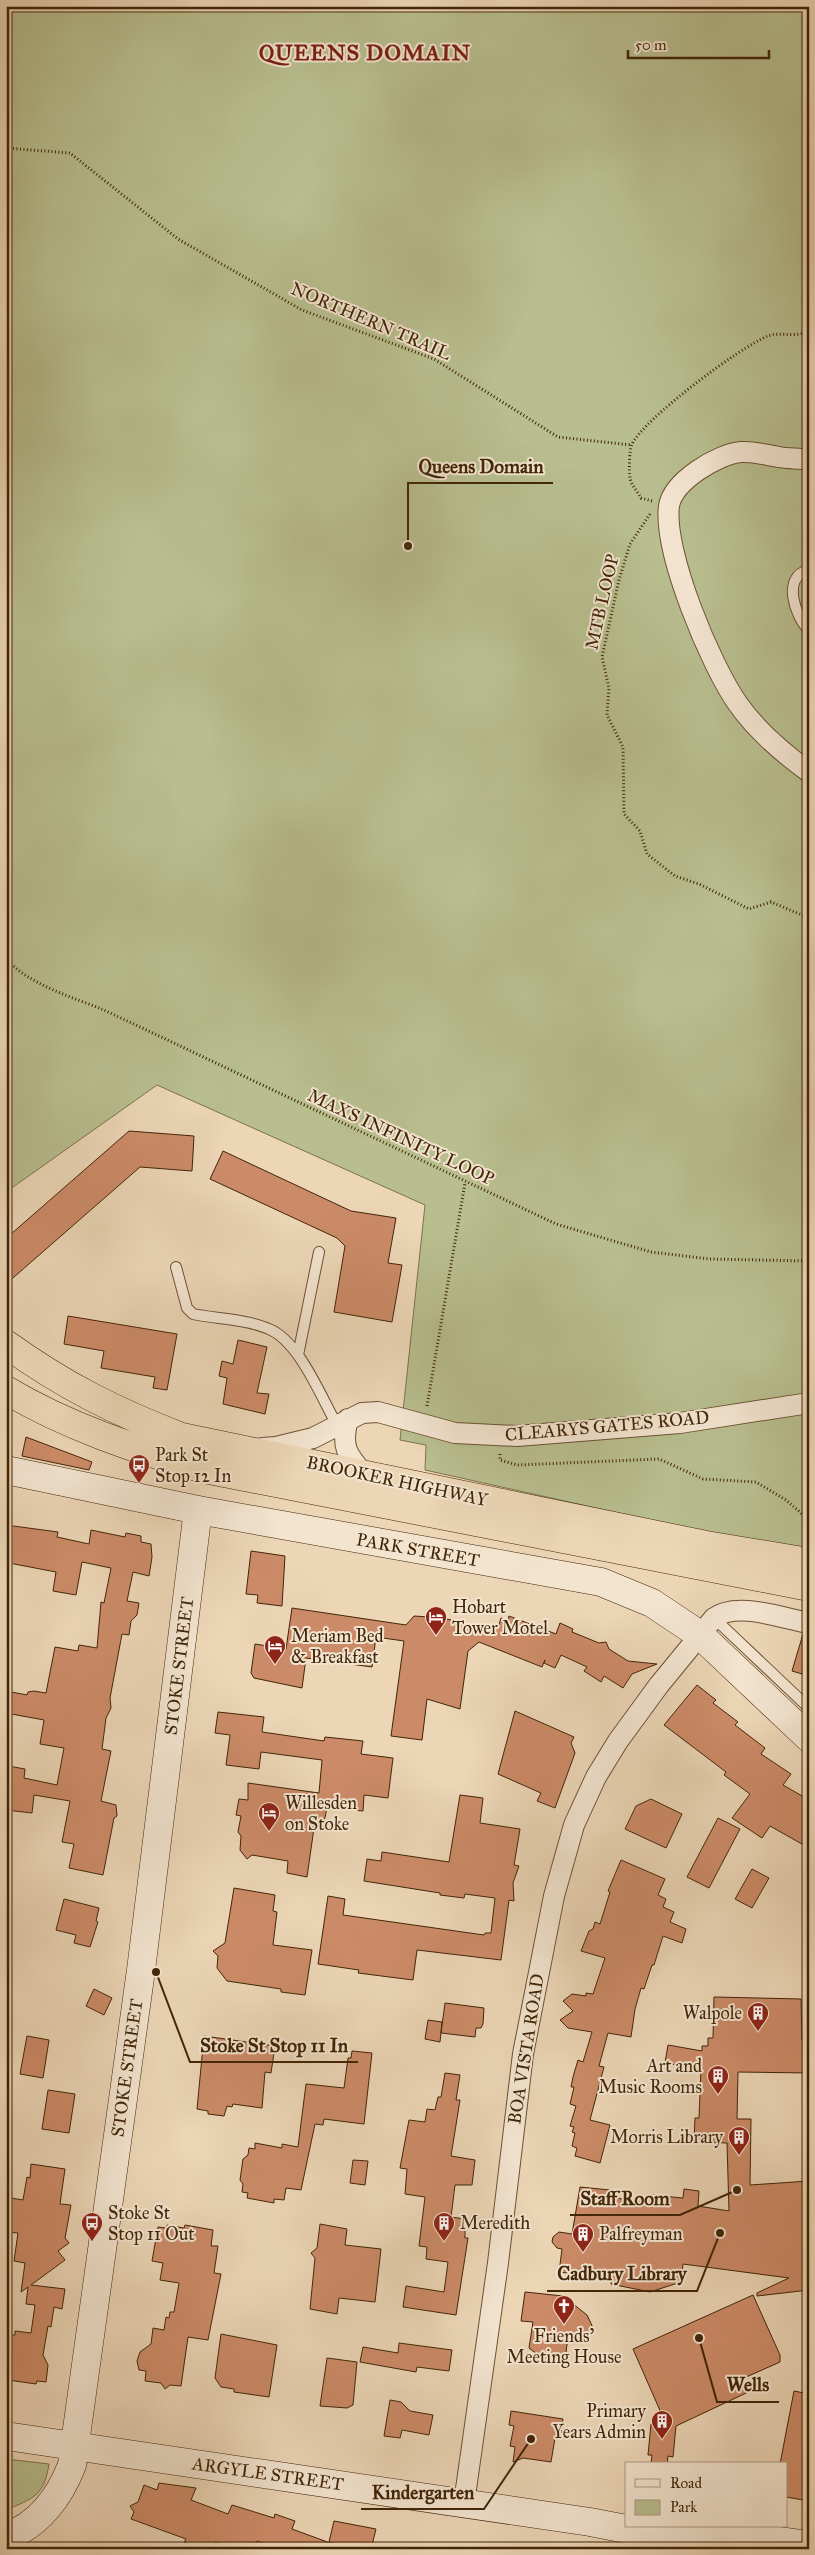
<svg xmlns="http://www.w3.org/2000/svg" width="815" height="2555" viewBox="0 0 815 2555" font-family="'IM FELL Great Primer',serif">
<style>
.green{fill:#b8be8e;stroke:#7c724a}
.building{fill:#cc8b68;stroke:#412507}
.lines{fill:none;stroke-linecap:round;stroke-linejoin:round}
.lane-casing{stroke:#6c5133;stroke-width:12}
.street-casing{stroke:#6c5133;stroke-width:22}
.secondary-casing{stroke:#412507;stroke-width:29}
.highway-casing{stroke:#412507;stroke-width:29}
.path{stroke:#412507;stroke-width:3;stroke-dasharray:1 2.5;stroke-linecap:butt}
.lane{stroke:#f3e4d0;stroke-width:10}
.street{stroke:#f3e4d0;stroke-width:20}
.secondary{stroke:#f3e4d0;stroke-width:28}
.highway{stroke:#ecd6b6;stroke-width:28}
.labels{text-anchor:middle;stroke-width:4;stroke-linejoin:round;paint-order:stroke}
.street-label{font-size:18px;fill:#412507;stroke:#f3e4d0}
.poi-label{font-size:18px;fill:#412507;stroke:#f3e4d0;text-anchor:start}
.district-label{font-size:22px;font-weight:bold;letter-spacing:1px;fill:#7a1f14;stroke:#f3e4d0}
.leader{fill:none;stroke:#412507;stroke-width:2}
.callout-dot{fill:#412507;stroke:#f3e4d0;stroke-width:2}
.callout-label{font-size:19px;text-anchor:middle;font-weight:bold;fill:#412507;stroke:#f3e4d0;stroke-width:4;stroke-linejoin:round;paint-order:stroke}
</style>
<rect width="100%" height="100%" fill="#ecd6b6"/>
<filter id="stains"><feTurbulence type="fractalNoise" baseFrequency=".004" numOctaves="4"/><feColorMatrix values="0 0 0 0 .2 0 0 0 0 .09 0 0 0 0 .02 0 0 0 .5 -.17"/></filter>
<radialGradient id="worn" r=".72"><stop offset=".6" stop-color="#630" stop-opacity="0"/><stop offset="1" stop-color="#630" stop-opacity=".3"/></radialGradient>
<path class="green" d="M6,6H809V1548L718,1535L425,1470L426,1445L400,1440L425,1205L157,1085L6,1192Z
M6,2459L49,2464C44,2496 34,2498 6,2510Z"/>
<path class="building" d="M129,1131L194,1136L192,1171L140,1167L6,1284V1261L9,1258L11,1234Z
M223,1151L351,1211L396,1218L388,1263L402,1265L392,1322L334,1312L345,1246L337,1238L210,1179Z
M68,1316L177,1334L167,1390L153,1388L155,1377L101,1368L104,1351L64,1344Z
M238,1340L267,1347L257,1393L269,1394L265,1414L223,1404L227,1378L219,1376L222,1361L233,1364Z
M26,1437L92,1462L89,1470L22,1456Z
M6,1525L58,1532L57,1537L89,1544L91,1530L125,1537L126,1533L141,1536V1542L151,1544L152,1557L149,1576L133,1572L127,1601L139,1603L137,1615L131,1621L129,1635L122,1634L110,1698L111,1708L106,1718L102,1749L111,1751L101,1801L116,1805L117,1816L114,1818L103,1875L69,1868L74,1844L62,1842L70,1801L34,1795L32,1813L6,1810L8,1766L25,1769L24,1778L57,1785L64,1748L40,1744L44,1720L6,1713V1691L27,1695L28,1692L34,1691L46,1693L55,1647L78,1651L79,1645L97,1648L101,1602L104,1603L111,1568L82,1562L76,1595L53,1591L56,1572L9,1563L10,1556L6,1555Z
M251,1551L285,1556L282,1606L257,1603L258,1595L246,1594Z
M292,1608L406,1625L414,1616L429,1617L461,1621L464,1624L498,1628L501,1618L508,1620L509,1616L556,1634L560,1623L573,1629L572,1632L599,1643L606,1642L609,1649L628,1661L657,1664L632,1674L623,1688L604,1676L601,1682L584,1671L587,1667L561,1655L555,1668L544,1663L545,1660L542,1667L479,1642L468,1651L460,1709L427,1699L422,1740L391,1736L404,1641L376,1637L372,1667L306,1658L302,1688L254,1678L251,1673L255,1644L286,1649Z
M803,1634L809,1635V1676L792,1671Z
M697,1685L716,1700L713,1703L738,1722L735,1725L765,1748L761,1754L791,1774L783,1785L809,1800V1848L770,1826L762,1838L732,1818L750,1794L724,1775L726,1772L664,1725Z
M515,1711L574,1737L571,1743L575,1753L555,1808L537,1801L541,1793L498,1774Z
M218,1712L264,1717L262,1732L324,1741L325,1737L363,1741L361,1754L393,1758L388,1798L364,1795L363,1811L327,1808L324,1822L315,1821L307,1877L287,1873L288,1861L252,1855L247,1859L240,1850L241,1836L238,1832L241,1816L236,1815L239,1799L248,1800V1783L319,1793L322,1760L261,1752L259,1769L226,1765L230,1735L215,1733Z
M460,1795L483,1798L480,1823L520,1829L514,1865L519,1866L513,1883L514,1901L509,1900L501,1960L417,1950L413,1980L358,1973L359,1970L318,1964L328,1896L345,1899L343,1915L484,1935L485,1933H491L495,1898L465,1894L464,1898L440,1895V1893L364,1881L367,1859L381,1861L382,1852L449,1862Z
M651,1799L682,1814L666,1848L625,1829L636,1806Z
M718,1818L740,1829L709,1888L687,1877Z
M621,1860L665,1879L658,1895L666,1899L663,1907L674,1912L670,1922L686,1929L682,1943L663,1936L654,1965H652L644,1989L641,1988L635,2009L631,2037L608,2033L599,2066L604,2067L590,2120L610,2125L600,2163L575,2156L577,2148L572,2146L575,2133L572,2132L574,2127L570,2126L576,2106L570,2104L574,2087H571L573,2077L578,2060L583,2062L592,2032L568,2028L560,2020L573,2011L563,2001L572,1994L586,1996V1993L593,1994L605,1958L581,1951L589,1931L593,1929L595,1922L600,1924L610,1892L608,1891Z
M752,1869L769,1878L752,1908L735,1899Z
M234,1888L275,1895L273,1911L277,1912L273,1945L312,1950L305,1995L281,1992V1989L227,1981L217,1968L218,1956L213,1951L225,1943Z
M64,1899L99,1908L96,1921L98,1922L90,1947L74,1943L76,1935L56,1930Z
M94,1989L112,1998L104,2015L86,2006Z
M714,1997L801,1999L802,2040H808L809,2073L738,2072L737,2119H751L750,2185L809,2181V2290L757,2296V2293L789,2278L683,2264L681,2282L650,2292L611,2284L612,2274L575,2270V2274L559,2272L562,2249L557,2248L552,2242L553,2237L559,2232L572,2234L580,2187L610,2190L609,2197L650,2203L651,2195L683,2198L684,2189L699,2191L698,2206L729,2211L727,2143L694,2142L695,2118H699L701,2069L665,2063L668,2045L702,2051V2046H708V2038H713Z
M445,2003L484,2008L483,2024L481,2028H476L475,2037L441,2033Z
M428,2020L442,2022L440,2042L425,2039Z
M27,2036L49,2040L43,2078L20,2074Z
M204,2036L275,2046L271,2073L265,2072L262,2108L233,2104L232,2107L227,2106L224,2116L208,2114V2111L197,2109Z
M352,2051L372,2053L364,2124L324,2119L323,2125L315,2124L301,2190L286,2188L284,2200L274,2199V2203L247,2198L248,2193L242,2192L243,2184L240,2180L243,2159L248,2155L249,2148L255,2149V2143L282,2148V2144L298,2147L306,2084L344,2088L348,2058H351Z
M445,2073L460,2075L456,2100H460L451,2156L475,2160L472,2185H455L451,2217L465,2219V2238H468L456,2315L403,2307L406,2286L444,2292L448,2262L426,2259L427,2247L419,2246L425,2197L405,2194L407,2169L400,2168L409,2120L425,2122L427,2109L435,2110L438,2097H441Z
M48,2090L75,2094L69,2133L42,2129Z
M353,2160L368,2161L365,2185L350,2183Z
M31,2164L65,2169L60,2204L71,2205L65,2238L69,2243L58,2251L65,2260L31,2285L65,2289L62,2309L54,2307L51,2327L48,2326L43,2355L48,2365L46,2382L37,2381L36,2384L8,2380L6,2377L11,2335H15V2331L31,2333L35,2305L26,2304L28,2287L21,2292L25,2263L14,2261L18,2233L6,2232V2210L8,2211L11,2198L23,2200L27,2177L30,2178Z
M320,2224L347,2229L345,2245L381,2249L375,2302L339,2298L337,2314L310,2309L315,2258L311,2253L317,2248Z
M167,2225L184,2228L185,2225L213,2230L211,2246H218L214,2273L221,2274L208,2340L188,2337L181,2386L170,2385L165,2389L161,2383L145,2381L146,2371L139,2370L137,2361L140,2352L151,2344L153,2328L164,2330L166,2317L169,2318L170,2312H174L179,2283L160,2280L163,2263L152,2261L158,2227L166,2228Z
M525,2292L563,2296L587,2315L595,2332L567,2344L566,2353L546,2361L529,2348L533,2322L521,2321Z
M753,2295L780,2355V2362L735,2382L761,2386L676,2426L673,2457L668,2456L667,2464H651L652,2455H648L651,2424L662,2415L633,2349Z
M221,2334L277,2345L269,2397L234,2392V2389L221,2387L215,2378Z
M399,2343L452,2350L449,2371L417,2367L416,2372L360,2362L363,2347L398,2353Z
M327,2358L357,2362L353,2405L347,2408L320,2406Z
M794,2391L809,2394V2501L786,2497V2464H780Z
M390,2400L401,2402L410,2411L433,2415L429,2435L402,2430L400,2438L384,2436Z
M511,2411L563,2419L561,2433L556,2432L551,2462L523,2458L513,2462L515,2447L510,2446L514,2426L509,2425Z
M159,2483L196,2488L191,2500L228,2514L232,2505L274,2518L275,2514L295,2521L292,2529L341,2547V2549H279L257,2541L254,2549H233L215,2542L212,2549H192L193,2545L184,2542L186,2539L131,2519L134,2512L130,2506L138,2502L144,2485L157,2490Z
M334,2521L376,2529L371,2549H356L329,2542Z"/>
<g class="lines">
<g class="lane-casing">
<path id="lane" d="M809,570C781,576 795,617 809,630
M176,1267L187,1308L193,1314C217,1319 246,1319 269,1329C299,1341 321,1397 337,1425
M298,1355L319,1252
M711,1618H714L809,1708"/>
</g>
<g class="street-casing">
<path id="street" d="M809,460C799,458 789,459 779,457C766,455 754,451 741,452C718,454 673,481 669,506C663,552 711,666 738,704C756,730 783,753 809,772
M348,1419C341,1446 346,1454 364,1474
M262,1448L276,1447L313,1438L362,1413L378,1412L455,1433L517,1436L680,1423L809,1403
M464,2503L498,2263L523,2054L554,1896L574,1825L596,1777L618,1741L659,1685L714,1618C737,1601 781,1618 809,1623"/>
</g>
<g class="secondary-casing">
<path id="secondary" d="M6,1470L198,1510L601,1582L652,1603L700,1635L809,1738
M6,2436L590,2522L647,2533L683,2547L694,2549
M651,2532L685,2528L809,2545
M6,2537C39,2525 60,2496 72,2465L141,1970L198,1510"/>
</g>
<g class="highway-casing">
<path id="highway" d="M6,1344C63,1385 116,1412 182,1437L706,1545L809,1562
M6,1390C66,1426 137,1450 204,1469L809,1587"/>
</g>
<path class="path" d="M6,14L21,6
M6,148L70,153L178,239L302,310L434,359L558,437L631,445
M652,501L641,498C638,492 631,485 630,478C629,471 629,451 632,444C645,418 740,347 768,336C781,331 798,339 809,330
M650,514L630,544L619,580L602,657L609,688L607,715L623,747L624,814L640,831L647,854L675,876L699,884L749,909L771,902L809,918
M6,959C30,985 72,997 104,1010L556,1224L651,1252L710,1259L809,1261
M6,971L11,965
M427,1406L465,1183
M500,1454V1460L517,1465L659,1459L703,1479L756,1482L786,1500L809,1520"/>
<use href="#lane" class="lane"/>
<use href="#street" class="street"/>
<use href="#secondary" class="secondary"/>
<use href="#highway" class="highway"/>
</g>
<defs>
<g id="bus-pin" transform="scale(1.125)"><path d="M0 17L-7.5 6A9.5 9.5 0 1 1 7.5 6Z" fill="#8f2418" stroke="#f3e4d0"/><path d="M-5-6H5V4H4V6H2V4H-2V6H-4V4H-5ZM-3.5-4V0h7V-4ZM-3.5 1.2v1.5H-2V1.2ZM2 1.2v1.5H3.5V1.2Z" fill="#fff"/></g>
<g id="hotel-pin" transform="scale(1.125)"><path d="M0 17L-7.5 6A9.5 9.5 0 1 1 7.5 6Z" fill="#8f2418" stroke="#f3e4d0"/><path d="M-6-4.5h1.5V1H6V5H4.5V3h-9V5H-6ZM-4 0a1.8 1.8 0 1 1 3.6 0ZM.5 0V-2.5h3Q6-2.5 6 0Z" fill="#fff"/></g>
<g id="building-pin" transform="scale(1.125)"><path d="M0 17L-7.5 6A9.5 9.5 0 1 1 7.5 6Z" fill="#8f2418" stroke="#f3e4d0"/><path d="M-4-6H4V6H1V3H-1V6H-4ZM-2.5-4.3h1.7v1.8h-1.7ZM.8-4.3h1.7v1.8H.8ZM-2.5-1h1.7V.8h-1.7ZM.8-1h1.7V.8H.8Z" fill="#fff"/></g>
<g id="church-pin" transform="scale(1.125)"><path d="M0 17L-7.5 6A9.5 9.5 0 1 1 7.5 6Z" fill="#8f2418" stroke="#f3e4d0"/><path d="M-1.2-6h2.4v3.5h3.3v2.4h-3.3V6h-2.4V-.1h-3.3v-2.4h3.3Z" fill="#fff"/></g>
</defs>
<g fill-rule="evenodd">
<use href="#bus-pin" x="139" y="1465"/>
<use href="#hotel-pin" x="436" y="1617"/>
<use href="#hotel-pin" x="275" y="1646"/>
<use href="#hotel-pin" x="269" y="1813"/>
<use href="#building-pin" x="758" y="2013"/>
<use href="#building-pin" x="718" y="2076"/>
<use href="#building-pin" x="739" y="2137"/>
<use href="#bus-pin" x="92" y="2223"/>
<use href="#building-pin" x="444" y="2223"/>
<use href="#building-pin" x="583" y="2234"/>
<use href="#church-pin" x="564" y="2306"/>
<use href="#building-pin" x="662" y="2421"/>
</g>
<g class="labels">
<g class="street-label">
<text transform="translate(371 321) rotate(23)" y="6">NORTHERN TRAIL</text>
<text transform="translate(602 602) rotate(-77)" y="6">MTB LOOP</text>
<text transform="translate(401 1137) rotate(25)" y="6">MAXS INFINITY LOOP</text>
<text transform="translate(607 1426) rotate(-5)" y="6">CLEARYS GATES ROAD</text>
<text transform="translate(397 1481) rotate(12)" y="6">BROOKER HIGHWAY</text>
<text transform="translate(418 1550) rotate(10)" y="6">PARK STREET</text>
<text transform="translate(179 1666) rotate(-83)" y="6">STOKE STREET</text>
<text transform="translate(526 2049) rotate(-81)" y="6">BOA VISTA ROAD</text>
<text transform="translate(127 2068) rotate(-82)" y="6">STOKE STREET</text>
<text transform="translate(268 2474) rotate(8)" y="6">ARGYLE STREET</text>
</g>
<g class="poi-label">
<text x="155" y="1461">Park St<tspan x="155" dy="21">Stop 12 In</tspan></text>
<text x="452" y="1613">Hobart<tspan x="452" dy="21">Tower Motel</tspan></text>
<text x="291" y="1642">Meriam Bed<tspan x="291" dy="21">&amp; Breakfast</tspan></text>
<text x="285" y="1809">Willesden<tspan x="285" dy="21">on Stoke</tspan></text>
<text x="742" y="2019" text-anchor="end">Walpole</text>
<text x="702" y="2072" text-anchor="end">Art and<tspan x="702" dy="21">Music Rooms</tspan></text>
<text x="723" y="2143" text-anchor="end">Morris Library</text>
<text x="108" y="2219">Stoke St<tspan x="108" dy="21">Stop 11 Out</tspan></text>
<text x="460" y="2229">Meredith</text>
<text x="599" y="2240">Palfreyman</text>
<text x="564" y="2342" text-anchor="middle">Friends'<tspan x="564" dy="21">Meeting House</tspan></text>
<text x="646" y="2417" text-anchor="end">Primary<tspan x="646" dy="21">Years Admin</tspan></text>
</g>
<g class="district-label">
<text x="365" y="60">QUEENS DOMAIN</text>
</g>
</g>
<path class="leader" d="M408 546L408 483H553M156 1972L190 2062H358M737 2190L680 2215H570M720 2233L697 2291H547M699 2338L717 2402H779M531 2439L484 2509H361"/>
<g class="callout-dot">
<circle cx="408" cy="546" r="5"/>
<circle cx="156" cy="1972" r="5"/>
<circle cx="737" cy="2190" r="5"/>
<circle cx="720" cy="2233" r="5"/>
<circle cx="699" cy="2338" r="5"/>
<circle cx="531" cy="2439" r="5"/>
</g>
<g class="callout-label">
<text x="481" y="473">Queens Domain</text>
<text x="274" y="2052">Stoke St Stop 11 In</text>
<text x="625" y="2205">Staff Room</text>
<text x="622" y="2280">Cadbury Library</text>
<text x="748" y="2391">Wells</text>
<text x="423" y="2499">Kindergarten</text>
</g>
<rect width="815" height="2555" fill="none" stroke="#ecd6b6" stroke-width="25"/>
<rect x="8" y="8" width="800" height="2540" fill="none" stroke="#412507" stroke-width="2.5"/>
<rect x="12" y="12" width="790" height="2530" fill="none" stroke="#412507"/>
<rect x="625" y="2462" width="162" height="65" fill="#f3e4d0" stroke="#ac9880"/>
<rect x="635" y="2479" width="25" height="8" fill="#f3e4d0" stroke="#ac9880"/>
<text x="670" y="2488" font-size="15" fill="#412507">Road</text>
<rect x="635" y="2500" width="25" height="15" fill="#b8be8e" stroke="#ac9880"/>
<text x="670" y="2512" font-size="15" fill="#412507">Park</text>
<path d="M628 50v8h141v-8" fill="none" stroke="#412507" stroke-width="2.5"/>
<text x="635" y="50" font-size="15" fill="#412507" stroke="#f3e4d0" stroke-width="4" paint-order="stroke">50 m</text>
<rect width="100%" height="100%" filter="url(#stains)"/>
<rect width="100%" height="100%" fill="url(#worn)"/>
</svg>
